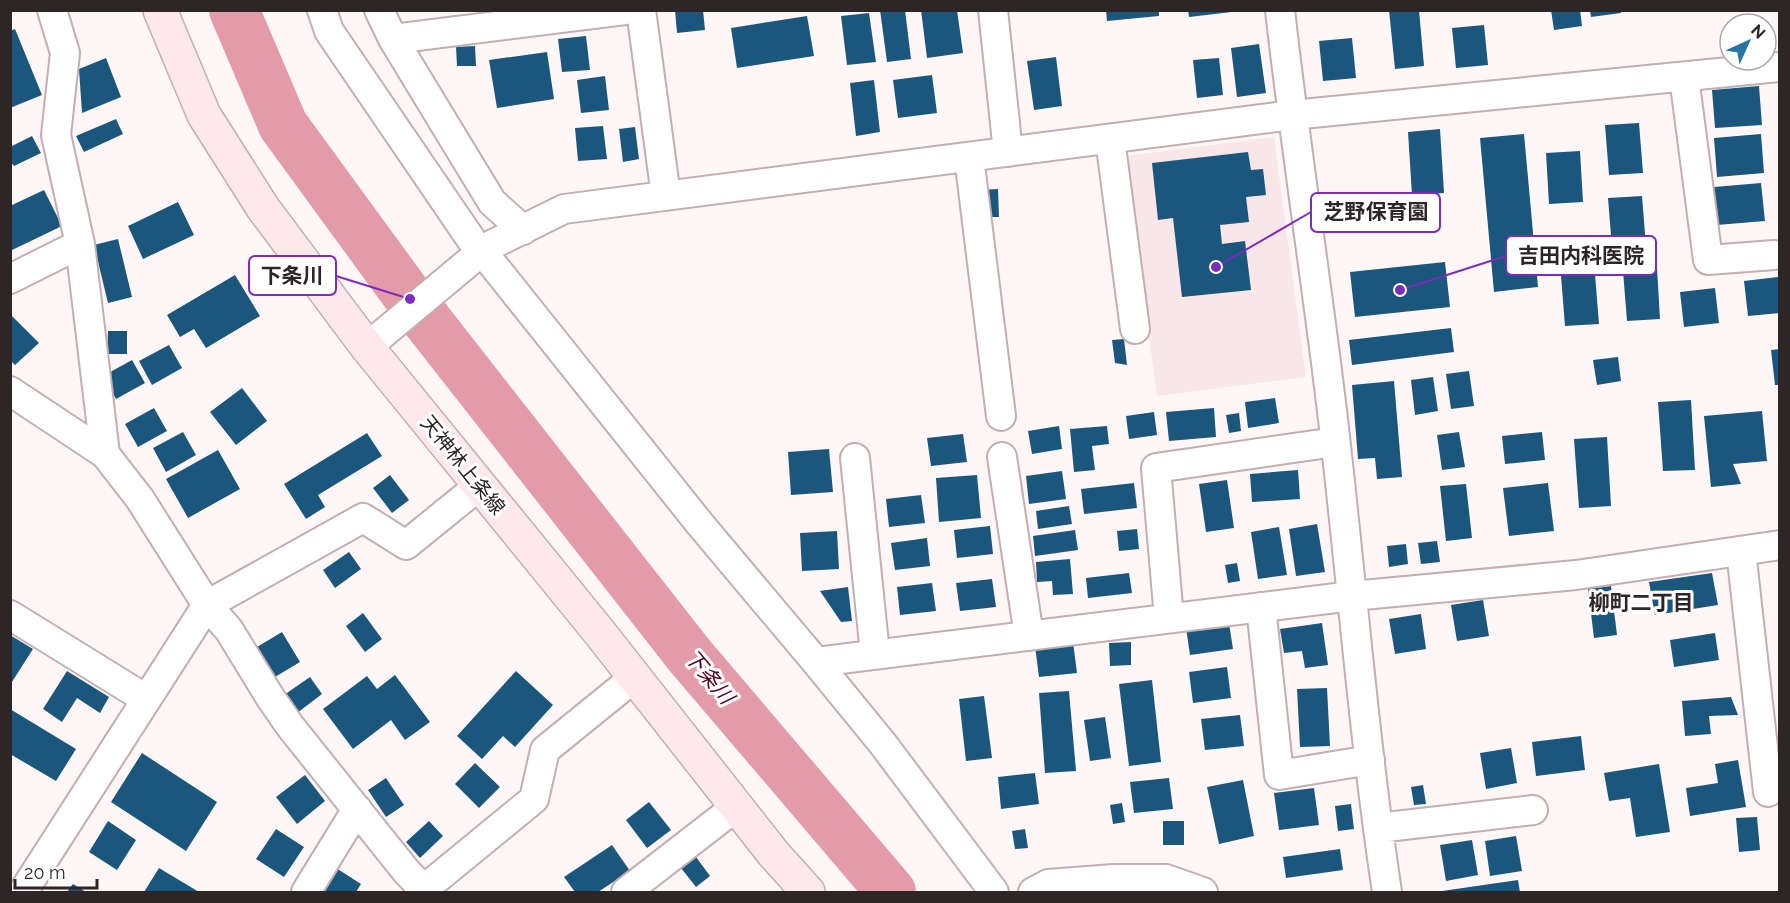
<svg xmlns="http://www.w3.org/2000/svg" width="1790" height="903" viewBox="0 0 1790 903" font-family="Raleway,'Noto Sans JP',sans-serif">
<style>
.built{fill:#f8e6e8}
.lines{fill:none;stroke-linecap:round;stroke-linejoin:round}
.river{stroke:#e39ba8;stroke-width:50}
.building{fill:#1b567d}
.minor-casing{stroke:#c3aeb1;stroke-width:32}
.secondary-casing{stroke:#c3aeb1;stroke-width:36}
.minor{stroke:#fff;stroke-width:28}
.secondary{stroke:#fde9ec;stroke-width:33}
.labels{text-anchor:middle;stroke-width:6;stroke-linejoin:round;paint-order:stroke}
.street-label{font-size:20px;fill:#2d2526;stroke:#fff}
.neighbourhood-label{font-size:21px;font-weight:bold;fill:#2d2526;stroke:#fff}
.water-label{font-size:21px;font-style:italic;fill:#570021;stroke:#fff}
.leader{fill:none;stroke:#7b2cbf;stroke-width:2}
.callout-dot{fill:#7b2cbf;stroke:#fff;stroke-width:2}
.callout{fill:#fff;stroke:#7b2cbf;stroke-width:2}
.callout-label{font-size:21px;text-anchor:middle;font-weight:bold;fill:#2d2526}
</style>
<rect width="100%" height="100%" fill="#fff6f7"/>
<path class="built" d="M1274,137L1306,377L1157,396L1125,156Z"/>
<g class="lines">
<path class="river" d="M234,10L283,125L410,299L690,656L891,892"/>
</g>
<path class="building" d="M675,10H703L705,30L677,33Z
M880,10H905L911,59L887,62Z
M921,10H957L963,53L927,58Z
M1106,10H1159V16L1107,21Z
M1188,10H1232V12L1189,17Z
M1389,10H1419L1424,66L1395,69Z
M1551,10H1580L1582,26L1554,30Z
M1590,10H1621V13L1591,17Z
M869,13L876,62L847,65L841,16Z
M807,16L814,56L737,68L731,28Z
M1484,25L1488,65L1456,68L1452,28Z
M15,29L42,95L10,108V31Z
M586,36L590,70L562,72L558,39Z
M1352,38L1356,78L1323,81L1319,41Z
M1259,44L1266,93L1237,97L1231,48Z
M475,46L476,66H457L456,47Z
M547,52L554,99L497,108L489,60Z
M1056,57L1062,106L1034,110L1027,61Z
M106,58L121,97L82,113L79,69Z
M1219,58L1223,95L1197,98L1193,60Z
M932,75L937,113L898,118L893,80Z
M605,76L609,110L581,113L577,80Z
M874,80L880,132L856,136L850,83Z
M1759,86L1762,125L1715,128L1712,90Z
M116,119L123,134L84,152L76,136Z
M1639,123L1643,173L1609,175L1605,125Z
M603,126L607,159L578,161L575,128Z
M635,127L639,159L623,162L619,129Z
M1440,129L1444,193L1412,195L1408,132Z
M1524,134L1538,287L1494,292L1480,138Z
M1761,134L1764,173L1717,177L1714,138Z
M32,136L41,153L14,166L10,161V147Z
M1580,151L1583,202L1549,204L1546,153Z
M1248,152L1251,170L1263,169L1266,195L1246,197L1249,222L1220,225L1222,244L1245,241L1251,290L1182,297L1173,218L1158,220L1152,163Z
M1761,183L1765,221L1717,225L1714,187Z
M998,189L999,217H979L978,190Z
M44,190L62,226L10,251V206Z
M1642,196L1646,246L1612,248L1608,198Z
M178,202L194,235L143,259L128,226Z
M118,239L132,297L108,303L94,245Z
M1445,262L1450,307L1355,317L1350,272Z
M1657,268L1660,319L1627,321L1623,271Z
M1595,274L1599,324L1565,326L1561,276Z
M235,275L260,316L206,348L194,329L180,337L167,315Z
M1778,277L1780,313L1748,316L1744,281Z
M1715,288L1719,323L1684,327L1680,292Z
M10,314L39,343L15,365L10,360Z
M1451,328L1454,352L1352,365L1349,340Z
M108,331H127V354H107Z
M1124,339L1127,365L1115,363L1112,340Z
M169,345L182,368L152,385L139,361Z
M1780,349V385H1775L1771,350Z
M1618,357L1621,381L1597,385L1593,360Z
M132,360L145,383L116,399L103,376Z
M1469,371L1474,406L1451,409L1446,374Z
M1433,377L1438,411L1415,415L1411,380Z
M1394,381L1402,477L1377,479L1375,458L1358,459L1352,385Z
M242,388L267,421L236,445L210,412Z
M1275,398L1279,423L1248,428L1245,402Z
M1691,400L1695,470L1663,471L1658,402Z
M154,408L167,431L138,447L125,424Z
M1214,408L1216,437L1169,441L1166,412Z
M1762,411L1767,461L1733,464L1741,484L1711,487L1704,416Z
M1154,412L1157,435L1129,439L1126,416Z
M1239,413L1241,431L1229,433L1226,415Z
M1059,426L1062,449L1032,454L1028,431Z
M1107,426L1109,444L1092,446L1095,470L1074,472L1070,429Z
M183,432L196,455L166,472L153,448Z
M1459,432L1465,467L1442,470L1437,435Z
M1542,432L1545,460L1505,464L1502,436Z
M367,433L382,456L318,495L325,507L306,519L284,484Z
M963,434L967,462L931,466L927,438Z
M1607,437L1611,506L1579,508L1574,439Z
M829,449L833,492L791,495L788,452Z
M218,450L240,489L188,518L166,479Z
M1298,470L1300,499L1252,502L1250,474Z
M1062,471L1066,499L1029,504L1026,476Z
M390,475L409,500L392,513L373,488Z
M977,475L981,518L939,522L936,478Z
M1227,480L1234,528L1206,532L1199,484Z
M1134,483L1137,508L1084,514L1081,489Z
M1548,483L1554,531L1509,536L1503,488Z
M1466,484L1472,538L1446,541L1440,486Z
M921,495L925,523L889,527L886,499Z
M1069,506L1072,524L1038,529L1036,511Z
M1317,524L1325,572L1296,576L1289,529Z
M990,526L993,554L957,558L954,530Z
M1279,527L1287,575L1258,579L1251,532Z
M1137,529L1139,549L1119,551L1117,531Z
M1075,530L1078,550L1035,556L1033,536Z
M837,531L839,569L802,571L800,533Z
M927,538L930,566L895,570L891,543Z
M1437,541L1440,562L1421,564L1418,543Z
M1406,544L1408,564L1389,567L1387,546Z
M349,552L361,569L335,588L323,570Z
M1070,559L1073,594L1053,595L1052,581L1037,582L1036,562Z
M1237,563L1240,581L1228,583L1225,565Z
M1129,573L1132,593L1088,598L1086,578Z
M1712,573L1718,605L1655,615L1649,582Z
M992,579L996,607L960,611L956,583Z
M932,583L936,611L900,615L897,587Z
M1611,586L1617,635L1594,638L1588,589Z
M848,587L852,621L841,622L820,591Z
M1483,600L1489,636L1457,641L1451,605Z
M363,613L382,639L365,652L346,626Z
M1421,614L1426,649L1395,654L1389,619Z
M1229,623L1233,649L1190,655L1186,628Z
M1322,623L1328,665L1305,668L1302,651L1284,653L1280,629Z
M282,632L300,662L275,677L257,647Z
M1715,633L1719,660L1674,667L1670,640Z
M10,635L33,649L10,685Z
M1073,642L1077,673L1039,677L1035,646Z
M1131,642V665L1110,666L1109,643Z
M1227,667L1231,698L1193,703L1189,672Z
M67,671L109,697L100,713L77,698L62,722L43,709Z
M516,671L553,705L515,747L503,736L482,759L457,736Z
M395,675L430,722L405,740L391,720L353,749L323,709L367,676L377,689Z
M310,677L322,694L297,713L284,695Z
M1152,680L1161,762L1129,766L1119,684Z
M1327,688L1330,746L1300,747L1297,689Z
M1069,691L1076,771L1045,773L1039,693Z
M984,696L992,758L966,761L959,699Z
M1731,697L1738,715L1709,716L1711,734L1685,736L1682,701Z
M10,709L76,749L56,781L10,754Z
M1240,715L1244,746L1205,750L1201,719Z
M1105,717L1111,758L1090,761L1084,720Z
M1581,736L1585,770L1536,776L1532,742Z
M1511,748L1517,783L1486,789L1480,753Z
M142,753L217,802L186,851L111,802Z
M1738,760L1746,807L1690,816L1686,788L1718,783L1715,764Z
M475,763L500,787L479,808L455,784Z
M1659,764L1670,832L1636,837L1630,798L1609,801L1604,773Z
M1035,773L1039,804L1001,809L998,777Z
M305,775L325,801L297,824L276,797Z
M386,778L404,805L386,817L368,790Z
M1169,778L1173,809L1134,813L1130,782Z
M1243,780L1254,836L1219,844L1207,787Z
M1423,785L1426,804L1414,805L1411,787Z
M1314,788L1319,825L1279,830L1274,793Z
M649,802L671,830L647,848L626,820Z
M1122,803L1125,822L1113,824L1110,805Z
M1351,804L1354,829L1338,831L1335,806Z
M1757,817L1760,850L1739,852L1736,818Z
M108,821L136,840L117,870L89,852Z
M429,821L443,836L420,858L406,842Z
M1163,821H1184V845H1163Z
M276,829L304,847L284,877L256,859Z
M1025,829L1028,848L1015,849L1012,831Z
M1516,836L1522,871L1490,876L1485,841Z
M1472,840L1478,875L1446,881L1440,845Z
M612,845L630,871L598,892H575L564,877Z
M1340,849L1343,870L1286,878L1283,857Z
M696,857L710,876L696,887L681,868Z
M333,866L361,884L356,892H316Z
M159,868L199,892H144Z
M1518,880L1520,892H1442V891Z
M73,884L86,892H67Z"/>
<g class="lines">
<g class="minor-casing">
<path id="minor" d="M52,10L65,53L56,135L80,244L105,454
M322,10L329,31L479,251
M379,10L393,39L492,202L523,230
M641,10L666,196
M993,10L1008,152
M1280,10C1295,144 1316,277 1332,411C1351,571 1363,733 1387,892
M393,39L625,10
M1684,77L1708,260L1774,255
M1110,139L1135,329
M969,157L1001,416
M479,251L564,209L1292,115L1780,67
M482,251L700,524L816,662L883,744L994,892
M10,279L80,244
M367,347L482,251
M10,391L105,454L140,499L207,605L229,630L270,697L290,726L406,871L426,892
M1002,457L1029,636
M855,458L875,654
M1741,551L1768,792
M1261,607L1279,775L1370,760
M10,615L146,699
M1169,618L1156,468L1335,442
M816,662L1352,596L1576,575L1780,545
M1378,828L1533,810
M423,890L534,799L545,750L635,677
M23,892L207,605L363,518L406,545L480,485
M306,892L357,809
M626,892L737,806
M1033,892L1048,884L1114,879H1166L1203,892"/>
</g>
<g class="secondary-casing">
<path id="secondary" d="M160,10L204,115L263,208L367,347L600,633L773,853L808,892"/>
</g>
<use href="#minor" class="minor"/>
<use href="#secondary" class="secondary"/>
</g>
<g class="labels">
<g class="street-label">
<text transform="translate(463 465) rotate(51)" y="7">天神林上条線</text>
</g>
<g class="neighbourhood-label">
<text x="1641" y="610">柳町二丁目</text>
</g>
<g class="water-label">
<text transform="translate(709 677) rotate(50)" y="7">下条川</text>
</g>
</g>
<path class="leader" d="M1216 267L1311 212M1400 290L1506 256M410 299L336 276"/>
<g class="callout-dot">
<circle cx="1216" cy="267" r="6"/>
<circle cx="1400" cy="290" r="6"/>
<circle cx="410" cy="299" r="6"/>
</g>
<g class="callout">
<rect x="1311" y="193" width="129" height="39" rx="6"/>
<rect x="1506" y="236" width="150" height="39" rx="6"/>
<rect x="249" y="256" width="87" height="39" rx="6"/>
</g>
<g class="callout-label">
<text x="1376" y="219">芝野保育園</text>
<text x="1581" y="263">吉田内科医院</text>
<text x="292" y="283">下条川</text>
</g>
<rect width="1790" height="903" fill="none" stroke="#2d2526" stroke-width="24"/>
<g transform="translate(1748 42) rotate(45)"><circle r="28" fill="#ffffff" stroke="#aba8a8" stroke-width="1.5"/>
<path d="M0-4.5L10 22L0 15L-10 22Z" fill="#2774a7"/>
<text y="-9" font-size="16" font-weight="bold" text-anchor="middle" fill="#2d2526">N</text>
</g>
<path d="M15 879v9h82v-9" fill="none" stroke="#2d2526" stroke-width="3"/>
<text x="24" y="879" font-size="18" fill="#2d2526" stroke="#ffffff" stroke-width="4.5" paint-order="stroke">20 m</text>
</svg>
